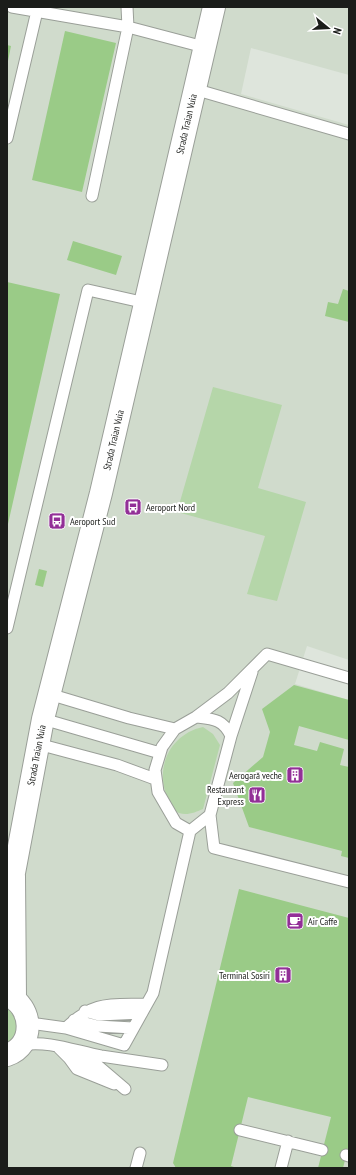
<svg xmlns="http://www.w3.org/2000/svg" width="356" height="1175" viewBox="0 0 356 1175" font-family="'PT Sans Narrow',sans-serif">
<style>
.built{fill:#d0dbcc}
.green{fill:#b5d6a9}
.building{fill:#9acb87}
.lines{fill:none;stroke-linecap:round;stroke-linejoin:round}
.service-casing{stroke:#9a9f98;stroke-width:13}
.primary-casing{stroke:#9a9f98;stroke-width:24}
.service{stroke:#fff;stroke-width:11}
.primary{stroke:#fff;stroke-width:22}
.labels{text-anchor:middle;stroke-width:4;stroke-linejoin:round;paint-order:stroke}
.street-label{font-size:10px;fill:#1b1d1a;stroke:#fff}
.poi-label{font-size:10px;fill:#1b1d1a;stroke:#fff;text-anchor:start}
</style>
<rect width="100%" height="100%" fill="#dee5dc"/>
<path class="built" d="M7,7H349V75L251,48L241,94L349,125V660L307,646L295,684L349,700V1168H7Z"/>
<path class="green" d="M213,387L282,405L258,488L306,502L277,601L247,594L265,536L177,512Z
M203,727L213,734L220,745L203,809C196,812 187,816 179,813C174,811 170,804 168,799C154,768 170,734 203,727Z
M7,1004L14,1009L20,1031L7,1047Z"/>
<path class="building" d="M65,31L116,43L82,192L32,180Z
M7,45L11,46L8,61H7Z
M73,241L122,256L116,275L67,260Z
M7,282L60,294L8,524H7Z
M343,289L349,291V322L325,316L328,302L338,304Z
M39,569L47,571L43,587L35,585Z
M294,685L349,700V740L299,726L294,745L317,751L320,742L344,749L340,765L349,767V858L341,856L342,851L249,827L233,783L263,757L270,732L262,709Z
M239,889L349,918V1144L343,1168H318L331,1117L248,1097L231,1166L237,1168H176L173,1163Z"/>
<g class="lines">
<g class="service-casing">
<path id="service" d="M12,7L128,27L204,47
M194,89L349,134
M7,138L37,11
M92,196L128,27L127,7
M7,628L88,290L146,303
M49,694L129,718L175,729
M43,719L160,753
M231,736L252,672
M38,744L117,765L155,779
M210,815L214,848L349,882
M190,831L176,823L158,792L155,770L162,747L175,729L196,717L228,693L267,654L349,678
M85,1011L99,1015L142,1013
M28,1020L37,1024L66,1028L124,1045L153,993L190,831L210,815L231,736C223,719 213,719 196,717
M74,1020L97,1026L133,1028
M66,1028C95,1000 110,1005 147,1004
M22,1045C47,1040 75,1051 101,1056C121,1059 142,1062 162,1065
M59,1048L69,1058L98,1066L125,1089
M69,1058L77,1069L114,1084
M240,1130L322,1150
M346,1155L349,1156
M136,1168L140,1153
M281,1168L288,1141"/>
</g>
<g class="primary-casing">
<path id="primary" d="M14,876L15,998
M7,893L14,873L43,719L101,493L214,7
M7,995C33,1006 36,1045 7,1055"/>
</g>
<use href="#service" class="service"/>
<use href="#primary" class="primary"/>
</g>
<defs>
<g id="bus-square" transform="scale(0.9)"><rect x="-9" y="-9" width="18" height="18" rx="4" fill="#922f97" stroke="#fff"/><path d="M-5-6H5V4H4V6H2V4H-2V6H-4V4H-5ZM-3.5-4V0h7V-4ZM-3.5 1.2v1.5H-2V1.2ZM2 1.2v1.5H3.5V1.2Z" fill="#fff"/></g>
<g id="building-square" transform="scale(0.9)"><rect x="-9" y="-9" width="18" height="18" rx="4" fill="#922f97" stroke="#fff"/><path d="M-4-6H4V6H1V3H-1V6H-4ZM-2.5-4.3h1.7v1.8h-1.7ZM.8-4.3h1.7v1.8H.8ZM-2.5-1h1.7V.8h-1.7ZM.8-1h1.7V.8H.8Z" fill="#fff"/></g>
<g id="restaurant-square" transform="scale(0.9)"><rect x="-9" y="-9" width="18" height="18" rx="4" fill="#922f97" stroke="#fff"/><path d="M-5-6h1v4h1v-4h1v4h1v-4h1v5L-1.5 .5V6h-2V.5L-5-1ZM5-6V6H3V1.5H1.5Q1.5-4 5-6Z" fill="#fff"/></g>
<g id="cafe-square" transform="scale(0.9)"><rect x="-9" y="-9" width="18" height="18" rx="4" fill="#922f97" stroke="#fff"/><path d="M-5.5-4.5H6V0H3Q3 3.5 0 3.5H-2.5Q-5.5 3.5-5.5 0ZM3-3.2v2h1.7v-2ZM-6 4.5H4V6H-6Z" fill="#fff"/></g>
</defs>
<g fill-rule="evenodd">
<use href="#bus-square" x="133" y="507"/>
<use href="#bus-square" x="57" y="521"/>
<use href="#building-square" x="295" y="775"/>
<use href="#restaurant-square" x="257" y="795"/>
<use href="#cafe-square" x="295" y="921"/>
<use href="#building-square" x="283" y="975"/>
</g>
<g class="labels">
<g class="street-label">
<text transform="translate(186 124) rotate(-77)" y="4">Strada Traian Vuia</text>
<text transform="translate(113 440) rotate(-77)" y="4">Strada Traian Vuia</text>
<text transform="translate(36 755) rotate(-79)" y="4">Strada Traian Vuia</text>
</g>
<g class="poi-label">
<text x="146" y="511">Aeroport Nord</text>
<text x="70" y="525">Aeroport Sud</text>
<text x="282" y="779" text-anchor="end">Aerogară veche</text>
<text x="244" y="793" text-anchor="end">Restaurant<tspan x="244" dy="12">Express</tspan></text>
<text x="308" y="925">Air Caffe</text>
<text x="270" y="979" text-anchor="end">Terminal Sosiri</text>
</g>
</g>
<rect width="356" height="1175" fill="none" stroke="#1b1d1a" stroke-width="16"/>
<g transform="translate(328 28) rotate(108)" stroke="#ffffff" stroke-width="3" paint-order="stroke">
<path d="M0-3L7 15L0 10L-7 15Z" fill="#1b1d1a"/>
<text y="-6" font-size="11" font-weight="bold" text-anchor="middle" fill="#1b1d1a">N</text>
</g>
</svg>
